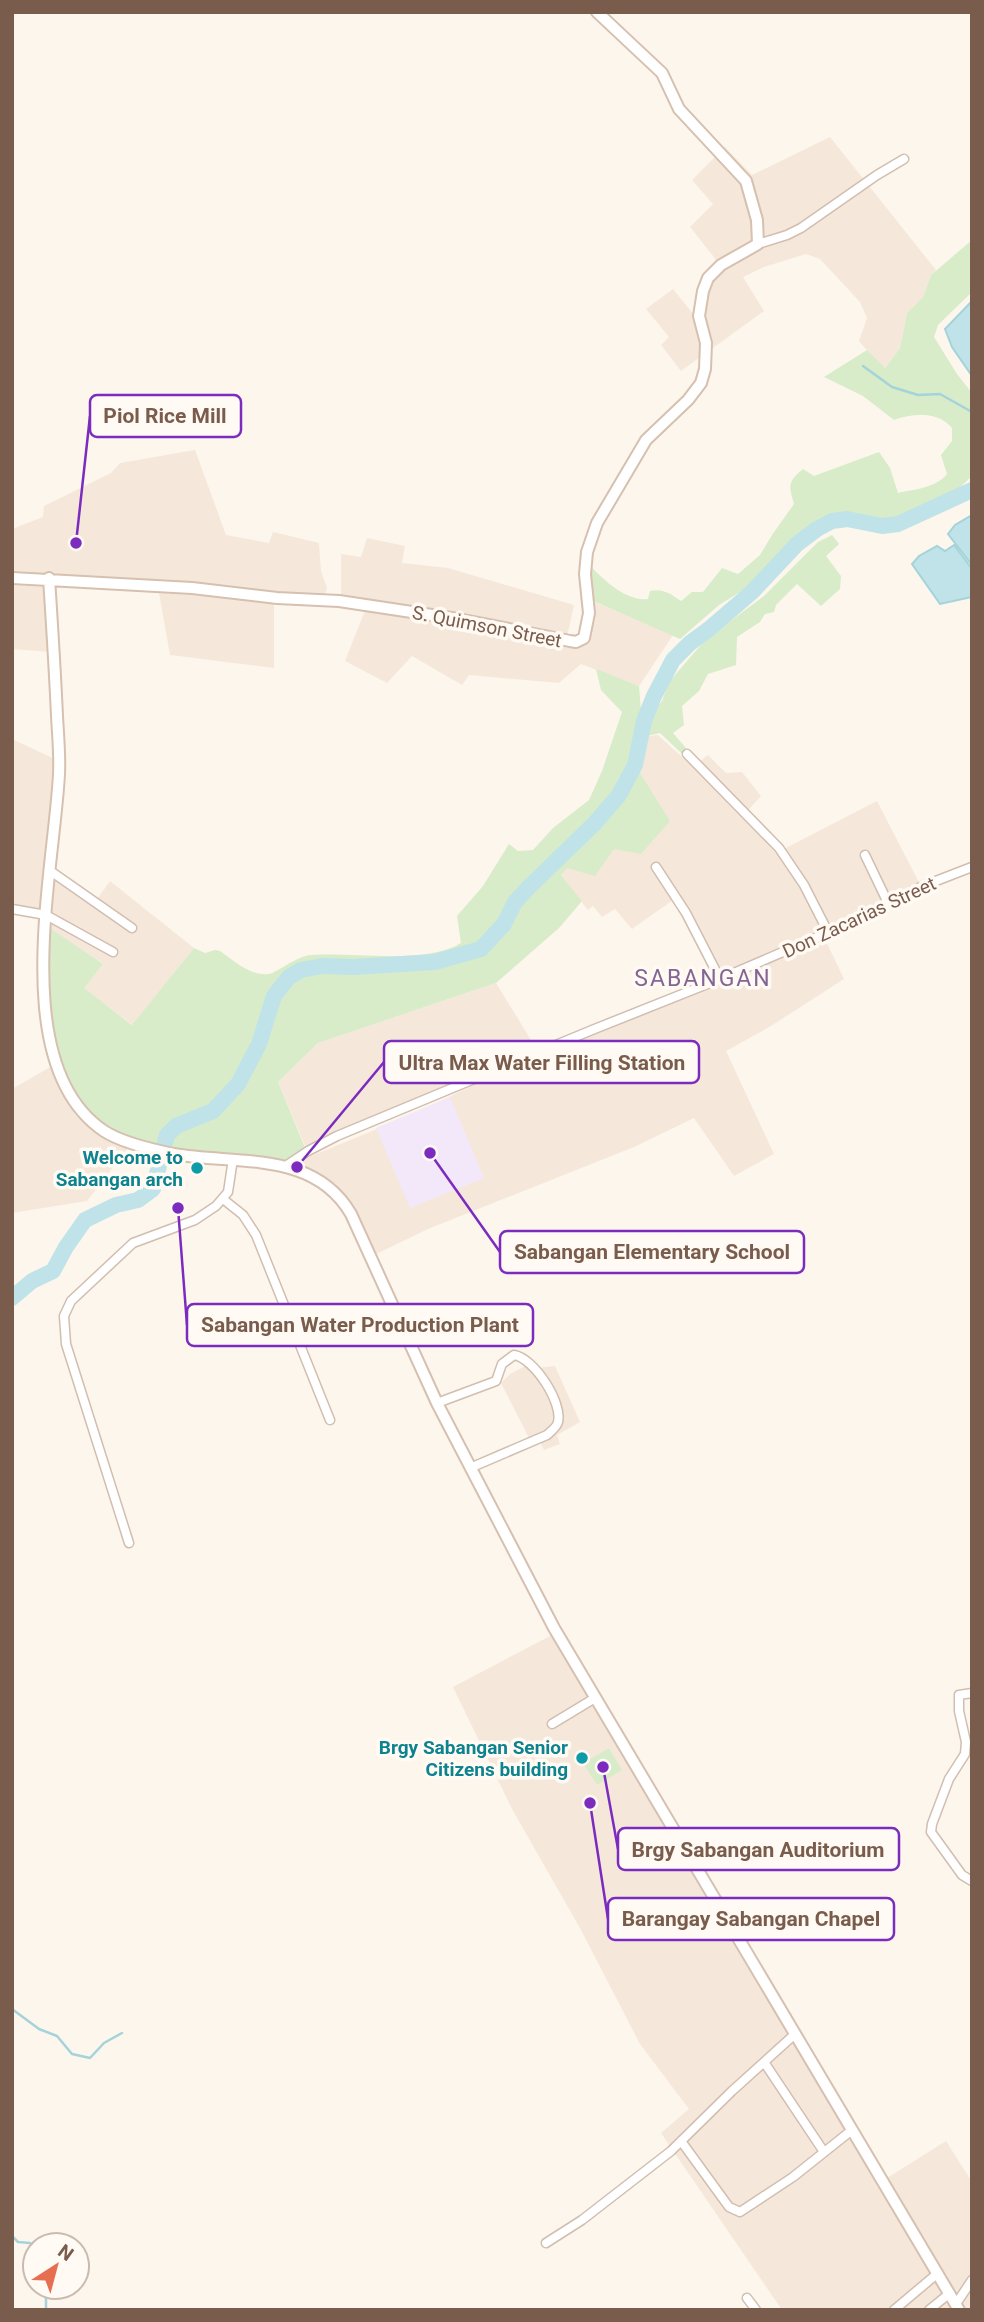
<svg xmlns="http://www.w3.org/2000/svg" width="984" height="2322" viewBox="0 0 984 2322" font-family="Roboto,sans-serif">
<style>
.residential{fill:#f5e8da}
.education{fill:#f3e8fa}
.green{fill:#d8ecc9}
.water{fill:#bfe3e8;stroke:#a5d3da;stroke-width:2}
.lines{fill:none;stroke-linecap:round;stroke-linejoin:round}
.stream{stroke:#a5d3da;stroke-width:2.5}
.river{stroke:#bfe3e8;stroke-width:16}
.street-casing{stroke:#d1beb0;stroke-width:11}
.secondary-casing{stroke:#d6c0b0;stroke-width:14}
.street{stroke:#fff;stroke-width:8}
.secondary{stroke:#fff;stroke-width:10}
.culture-dot{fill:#0f9aa8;stroke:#fffaf3;stroke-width:2.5}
.labels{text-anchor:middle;stroke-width:7;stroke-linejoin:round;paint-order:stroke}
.street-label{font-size:19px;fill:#7a5c4d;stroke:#fffaf3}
.culture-label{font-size:19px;font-weight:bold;fill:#0d838f;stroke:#fffaf3;text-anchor:end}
.quarter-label{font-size:23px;letter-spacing:2px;fill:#846695;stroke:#fffaf3}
.leader{fill:none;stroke:#7b2cbf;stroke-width:2.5}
.callout-dot{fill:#7b2cbf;stroke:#fffaf3;stroke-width:2.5}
.callout{fill:#fffaf3;stroke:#7b2cbf;stroke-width:2.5}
.callout-label{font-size:21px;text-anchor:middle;font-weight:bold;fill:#7a5c4d}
</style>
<rect width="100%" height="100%" fill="#fdf6ec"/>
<path class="residential" d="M830,137L936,270L931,275L923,297L907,313L900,348L884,369L859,341L867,318L860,302L820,259L806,254L764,267L743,277L764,311L681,371L661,345L669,337L646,309L673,289L698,320L705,316L710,282L721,266L690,227L713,204L692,180L725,147L752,175Z
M195,450L226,535L269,543L273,532L319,543L321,571L327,588L324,598L12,578V529L43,517L44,506L111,473L120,463Z
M367,538L405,546L402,563L448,568L574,605L567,637L341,599V554L361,557Z
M12,585L48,587L52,652L12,649Z
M159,593L274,600V668L170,655Z
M580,596L673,635L639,686L581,664L559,683L469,675L462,685L412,656L387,683L345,661L366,608L578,643L583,615Z
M658,735L693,767L708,755L726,773L742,772L761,796L742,817L776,853L877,801L925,894L824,937L844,979L771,1026L726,1051L774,1154L734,1176L694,1118L634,1147L428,1229L366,1259L345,1216L324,1188L288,1170L299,1161L416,1113L525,1060L308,1153L278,1082L318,1043L496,983L539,1053L715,982L673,900L632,929L615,909L602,917L593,906L588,910L561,875L635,765L643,737Z
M12,739L57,760L49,870L95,902L110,881L194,948L133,1025L83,988L103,964L43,924L44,913L12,910Z
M52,1066L60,1091L76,1116L99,1134L128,1148L87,1201L12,1213V1089Z
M531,1363L537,1368L555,1366L580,1422L557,1435L560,1444L544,1450L538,1437L530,1440L501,1383L510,1374Z
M552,1635L885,2196L879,2183L946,2141L972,2182V2272L950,2303L951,2305L972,2292V2310H782L661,2133L689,2109L640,2044L581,1930L512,1809L453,1687Z"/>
<path class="education" d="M450,1097L484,1178L410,1208L376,1128Z"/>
<path class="green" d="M972,240V292L938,325L934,337L957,374L972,393V476L956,491L935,501L899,525L862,515H848L829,518L811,526L791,540L761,579L719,605L680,639L584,597L587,562C601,578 626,602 648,599L650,591C663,588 671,594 681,601L692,592H703L722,568L738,574L760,555L772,535L794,504C789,486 787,482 803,469L814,476L879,452L890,468L898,493C915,489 936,488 947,474L941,455L952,441V428C937,411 914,413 894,420L863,396L824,377L867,350L885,368L900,348L907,313L923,297L931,275Z
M832,535L839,544L826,556L841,576L840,589L821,606L797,584L776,605L774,612L765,614L760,622L737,637L736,665L708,674L699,691L682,706L684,725L673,733L699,763L695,766L660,733L643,737L635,765L670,821L641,854L614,849L595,876L567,868L561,875L582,901L559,928L496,983L318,1043L278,1082L306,1150L277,1168L124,1143L82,1116L50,1035L47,926L103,964L84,988L132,1025L194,948L205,953L215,950L220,951C233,960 250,976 268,974C278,973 295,956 312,955C354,952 426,965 461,943L457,916L483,886L509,844L518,851L533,850L553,828L589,800L602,771L622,712L601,690L596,669L639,686L643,734L648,718L662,701L669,682L705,640L764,596L818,542Z
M609,1748L622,1770L597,1785L583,1763Z"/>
<path class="water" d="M972,301V376L952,347L945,329Z
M972,515V565L948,534L955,525Z
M954,545L972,569V597L940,604L912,564L919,556L937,546L945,551Z"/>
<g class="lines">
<path class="stream" d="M863,366L892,387L918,395L940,394L972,412
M12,2009L39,2029L57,2036L72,2054L90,2058L104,2043L122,2033
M12,2236L18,2242L30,2243L35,2248
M46,2310V2287"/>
<path class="river" d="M12,1298L32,1281L53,1271L66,1247L85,1220L116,1205L138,1200L153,1189L167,1135L176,1126L213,1111L238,1084L259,1044L274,996L289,977L301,970L322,966L354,967L435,962L481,949L504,924L515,902L529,887L595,823L619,795L635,765L644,721L654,696L673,660L690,643L709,629L752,592L797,544L817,529L832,521L847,519L882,526L898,524L972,490"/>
<g class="street-casing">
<path id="street" d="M758,244L787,235L801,228L877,175L904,159
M687,754L779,848L804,885L828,932
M865,855L888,903
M656,867L686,913L720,979
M49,870L132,928
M12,909L46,915L113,952
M284,1167L308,1151L337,1136L592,1030L720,979L820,936L923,886L972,867
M223,1199L243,1215L256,1235L330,1420
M437,1403L496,1381L502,1364L514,1355C534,1358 563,1403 558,1422C557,1427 551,1431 547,1435L470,1468
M129,1543L66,1344L64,1316L71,1301L133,1243L195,1220L216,1206L228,1192L233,1159
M972,1693L959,1695V1711L966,1742L965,1754L949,1779L932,1824L931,1832L962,1875L972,1881
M552,1724L595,1698
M764,2062L824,2152
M681,2141L729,2207L740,2212L793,2177L852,2130
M546,2243L582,2220L671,2151L732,2091L795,2034
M747,2298L756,2310
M956,2304L972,2280
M894,2310L938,2273
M929,2310L950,2293"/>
</g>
<g class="secondary-casing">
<path id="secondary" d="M12,578L192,588L277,598L339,601L458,619L570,641L576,642L584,638L589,613L585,574L587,552L597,523L646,440L688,400L701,383L705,369L706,343L699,316L703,291L708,278L721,265L758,244L757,220L746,181L679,109L662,73L597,12
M49,578C52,624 55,670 57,716C58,735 60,755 59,774C54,872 7,1066 104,1131C121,1142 154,1150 174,1154C237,1165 314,1150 351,1214L437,1403L554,1628L959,2310"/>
</g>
<use href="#street" class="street"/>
<use href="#secondary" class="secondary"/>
</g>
<g class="culture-dot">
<circle cx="197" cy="1168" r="7"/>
<circle cx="582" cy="1758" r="7"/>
</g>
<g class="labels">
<g class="street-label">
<text transform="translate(487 626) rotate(11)" y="7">S. Quimson Street</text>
<text transform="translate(859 917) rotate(-25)" y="7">Don Zacarias Street</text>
</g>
<g class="culture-label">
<text x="183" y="1164">Welcome to<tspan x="183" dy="22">Sabangan arch</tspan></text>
<text x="568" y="1754">Brgy Sabangan Senior<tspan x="568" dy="22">Citizens building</tspan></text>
</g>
<g class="quarter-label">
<text x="703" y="986">SABANGAN</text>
</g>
</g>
<path class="leader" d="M76 543L90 416M297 1167L384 1062M430 1153L500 1252M178 1208L187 1325M603 1767L618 1849M590 1803L608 1919"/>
<g class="callout-dot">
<circle cx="76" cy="543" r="7"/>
<circle cx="297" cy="1167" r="7"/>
<circle cx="430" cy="1153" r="7"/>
<circle cx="178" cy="1208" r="7"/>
<circle cx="603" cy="1767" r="7"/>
<circle cx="590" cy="1803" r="7"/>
</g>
<g class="callout">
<rect x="90" y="395" width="151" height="42" rx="7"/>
<rect x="384" y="1041" width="315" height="42" rx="7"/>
<rect x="500" y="1231" width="304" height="42" rx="7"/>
<rect x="187" y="1304" width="346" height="42" rx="7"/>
<rect x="618" y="1828" width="281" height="42" rx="7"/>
<rect x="608" y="1898" width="286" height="42" rx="7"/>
</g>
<g class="callout-label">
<text x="165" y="423">Piol Rice Mill</text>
<text x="542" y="1070">Ultra Max Water Filling Station</text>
<text x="652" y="1259">Sabangan Elementary School</text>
<text x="360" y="1332">Sabangan Water Production Plant</text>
<text x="758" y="1857">Brgy Sabangan Auditorium</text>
<text x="751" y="1926">Barangay Sabangan Chapel</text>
</g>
<rect width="984" height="2322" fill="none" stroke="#7a5c4d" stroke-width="28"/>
<g transform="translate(56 2266) rotate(36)"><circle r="33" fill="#fffaf3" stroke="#cabbb1" stroke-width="2"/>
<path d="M0-5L12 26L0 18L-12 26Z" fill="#e76f51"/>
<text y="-10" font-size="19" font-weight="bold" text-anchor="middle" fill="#7a5c4d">N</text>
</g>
</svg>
